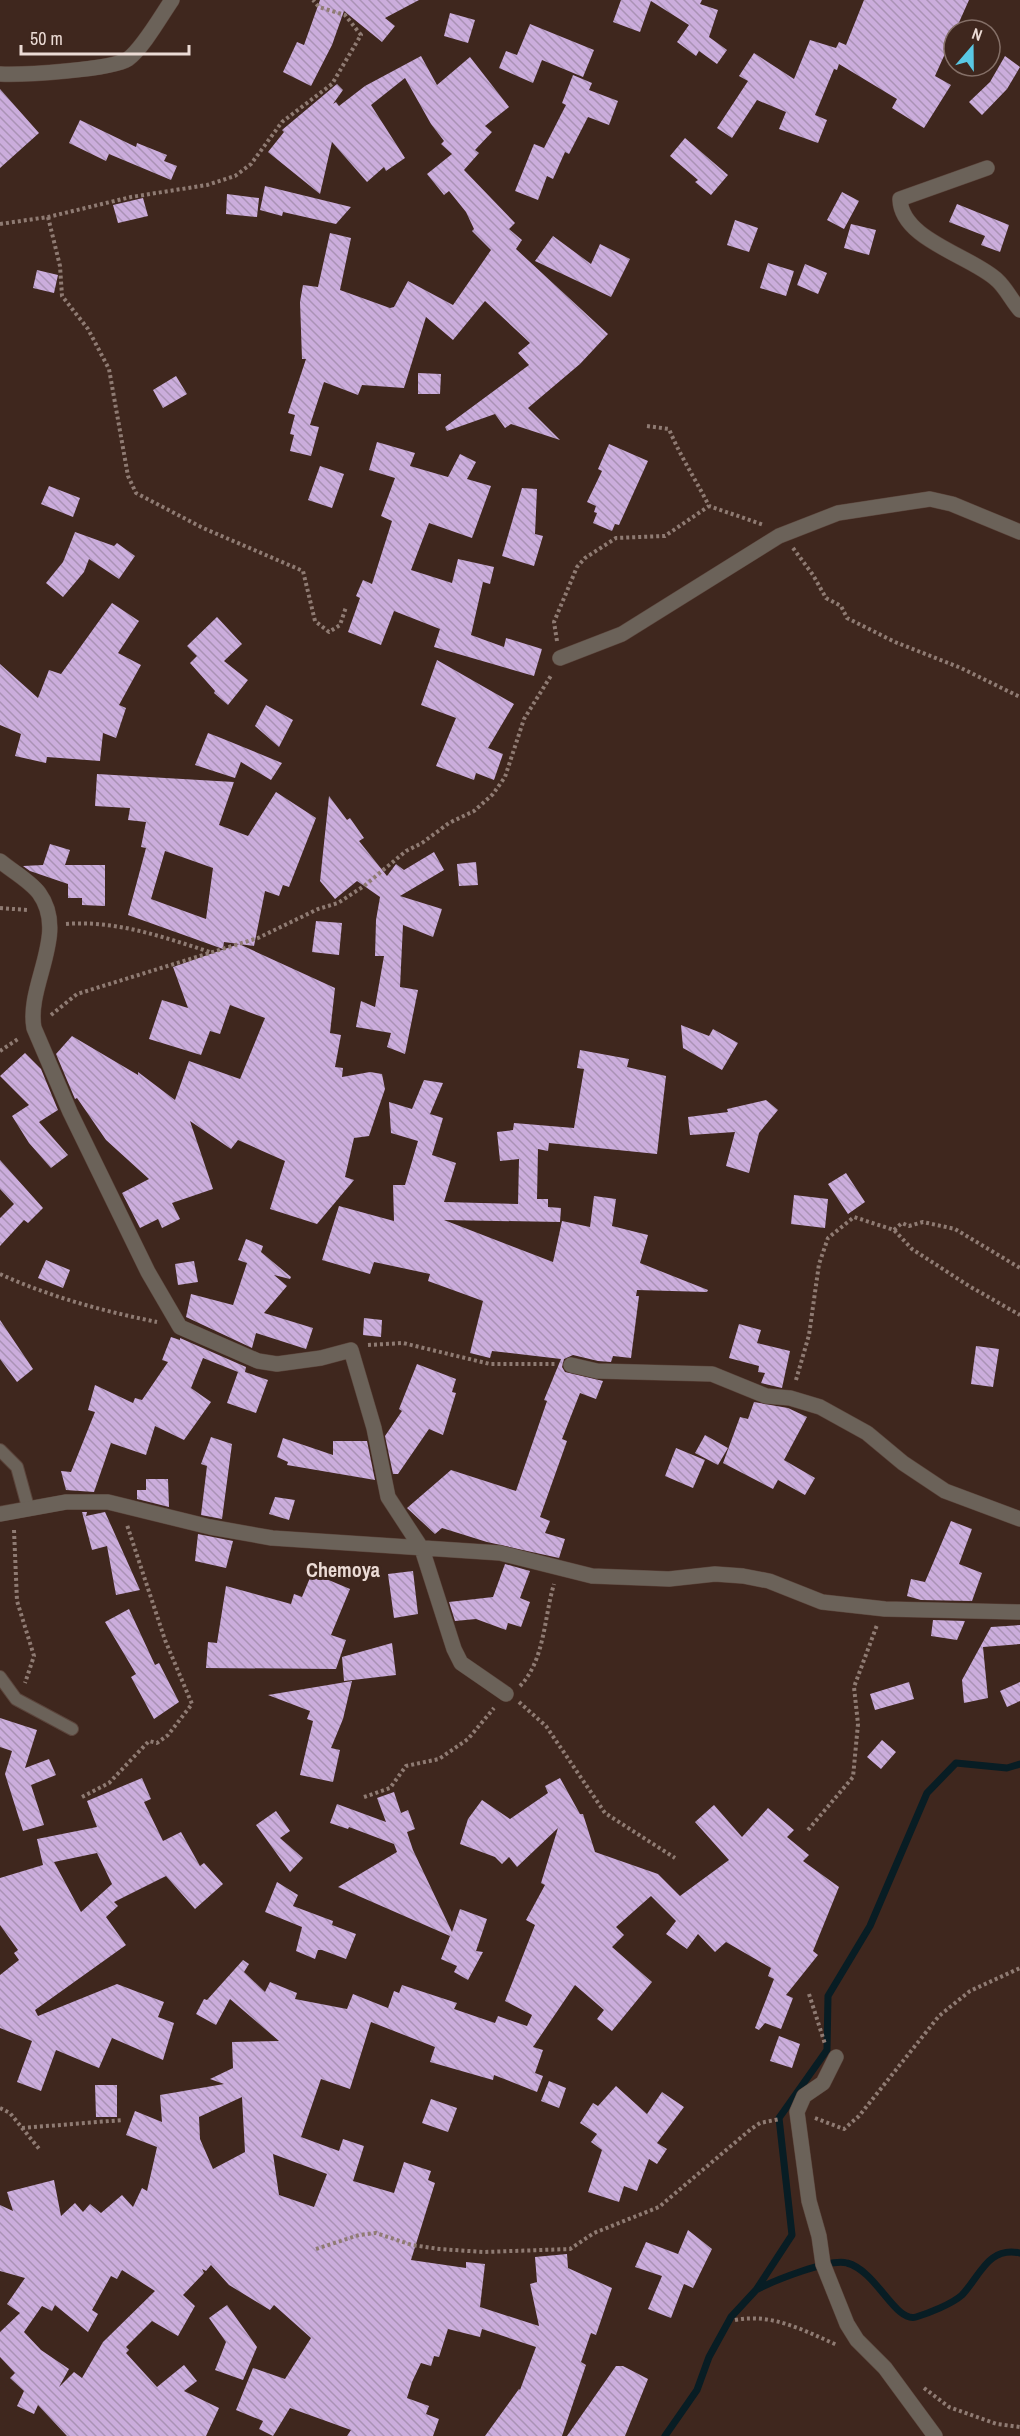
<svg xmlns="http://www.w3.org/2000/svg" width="1020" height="2436" viewBox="0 0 1020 2436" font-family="'Archivo Narrow',sans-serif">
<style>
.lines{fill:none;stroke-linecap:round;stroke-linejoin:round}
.stream{stroke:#081d24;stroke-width:7}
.building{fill:url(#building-back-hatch);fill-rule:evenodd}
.lane-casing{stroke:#5b443b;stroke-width:14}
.street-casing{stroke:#5b443b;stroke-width:16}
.path{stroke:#8f7b73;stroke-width:4;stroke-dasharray:3 3;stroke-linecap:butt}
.lane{stroke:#6b6259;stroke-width:12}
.street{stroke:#6b6259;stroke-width:15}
.labels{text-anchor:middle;stroke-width:6;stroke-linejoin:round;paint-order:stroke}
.quarter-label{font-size:20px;font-weight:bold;fill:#ebdbd5;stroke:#3f271e}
</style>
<defs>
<pattern id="building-back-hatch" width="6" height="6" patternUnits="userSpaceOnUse" patternTransform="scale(1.5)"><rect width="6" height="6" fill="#cbaddc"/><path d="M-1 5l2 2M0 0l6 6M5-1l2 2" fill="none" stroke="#aa92b5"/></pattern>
</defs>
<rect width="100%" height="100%" fill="#3f271e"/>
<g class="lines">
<path class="stream" d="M756,2290C773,2281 830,2258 847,2263C877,2271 895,2323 916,2317C929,2313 952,2304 962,2295C980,2276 988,2246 1020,2253
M665,2436L697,2390L709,2357L731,2317L756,2290L792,2235L779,2118L827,2050L828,1996L870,1926L927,1793L956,1763L1007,1768L1020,1764"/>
</g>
<path class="building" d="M320,0H419L385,18L395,26L382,42L344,11L332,45L311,86L283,72L297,42L304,45Z
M621,0H702L700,4L718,10L709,37L727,50L717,64L699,51L696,56L677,42L689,25L651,1L640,32L613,22Z
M864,0H969L935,76L951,85L924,128L892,108L897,99L839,64L837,70L834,69L815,115L827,120L818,143L779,129L786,112L757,100L732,138L717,128L748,81L739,76L754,53L794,79L810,40L836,48L839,42L846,45Z
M450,13L475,20L468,43L444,36Z
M530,24L594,50L583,77L542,60L533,83L499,68L506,51L517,55Z
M421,56L437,85L470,57L509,107L485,126L492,132L475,150L479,153L464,170L515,223L509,229L522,240L516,249L608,334L580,364L528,408L560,440L511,424L505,428L495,414L447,431L445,427L529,365L518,353L530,343L485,301L453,340L426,317L404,388L362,385L358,395L324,382L310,425L319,427L311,456L290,451L294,435L290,434L295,415L288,413L306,359H302L300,302L303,285L318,287L330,233L351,238L340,290L390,308L394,307L408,281L453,305L491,250L472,231L474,229L466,212L449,191L444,195L427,174L452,154L441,144L444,141L431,124L405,78L371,105L405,158L386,171L384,167L367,182L332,142L320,194L268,152L284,132L282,130L337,84L343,90L333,104L336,102L339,106L365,86Z
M1005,56L1020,67L1007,89L982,115L969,102L990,82Z
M573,75L592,83L589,90L618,101L609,125L588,117L569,154L565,152L553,179L547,176L538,200L515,191L534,144L544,148L566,105L562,103Z
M0,89L39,133L0,168Z
M80,120L136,147L137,143L167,155L164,161L177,166L171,180L109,154L106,161L69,143Z
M685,138L728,175L711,195L695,182L698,180L670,156Z
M265,186L351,207L336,224L283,212L282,216L260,210Z
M842,192L859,201L844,229L827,220Z
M227,194L259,198L257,217L226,214Z
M143,198L148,216L118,223L113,205Z
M957,204L1009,225L1000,252L981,245L985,236L949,222Z
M735,220L758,228L749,252L727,245Z
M851,224L876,230L869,255L844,248Z
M553,236L591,264L600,244L630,259L611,297L535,261Z
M768,263L794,271L786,296L760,288Z
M805,264L827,273L818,294L797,285Z
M37,270L58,275L54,293L33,288Z
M418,373L441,374L440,394H418Z
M176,376L187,394L163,408L153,390Z
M377,442L415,453L410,466L448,477L460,454L476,462L467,479L491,486L472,538L429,523L411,570L452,583L458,559L494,567L490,584L483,582L471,635L504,647L506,638L542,649L534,676L434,647L440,629L394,611L381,645L348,632L360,598L356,596L363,580L372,584L392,521L381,516L395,478L369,470Z
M609,444L648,461L619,525L615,524L612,531L593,523L597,513L594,512L596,506L587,502L602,471L598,469Z
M320,466L344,474L332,508L308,500Z
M49,486L80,498L73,517L41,504Z
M522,488L537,489L535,534L543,536L534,566L502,556Z
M75,532L114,546L117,543L135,556L119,579L89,559L84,572L63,597L46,583L63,562Z
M112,603L139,621L118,653L141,665L119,705L126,708L116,738L103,733L100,761L47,757L46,763L15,756L21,734L0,725V664L38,698L49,670L61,674Z
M217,617L242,644L224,661L248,680L228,705L214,693L215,691L190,663L197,656L187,646Z
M437,660L514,704L488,748L503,754L494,780L476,773L474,780L436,766L456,718L421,705Z
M266,705L293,720L279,747L255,726Z
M208,733L221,738L282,763L271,780L241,762L235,778L195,765Z
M97,774L234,782L219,825L248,836L276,792L316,818L289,887L283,885L279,896L265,891L254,946L224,942L223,949L128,915L146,848L141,847L146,822L128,820L130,808L95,806ZM165,851L213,868L206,919L151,899Z
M329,796L347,820L350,818L364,838L359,841L387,876L396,864L404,870L434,852L444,870L400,896L442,909L433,937L403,925L400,987L418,990L405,1054L387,1047L391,1033L356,1027L361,1001L375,1007L384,956H375L376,920L380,897L357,881L335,899L320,881Z
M50,844L70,850L65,865H105V906L82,905V898H68V884L30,871L23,866L43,865Z
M476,862L478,885L459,886L457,864Z
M316,921L342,923L339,955L312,952Z
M239,944L335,988L330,1033L341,1035L335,1067L343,1068L342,1077L370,1072L382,1074L385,1089L369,1136L354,1138L345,1177L354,1180L317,1224L270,1209L285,1161L238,1140L231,1149L190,1121L213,1189L172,1203L180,1219L162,1228L158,1219L140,1228L122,1193L149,1179L106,1140L77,1098L75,1099L56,1054L72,1036L138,1075V1072L175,1100L189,1061L240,1079L265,1018L230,1005L220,1034L210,1031L201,1055L149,1039L162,1000L188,1008L173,967Z
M681,1025L709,1036L713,1029L738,1043L722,1070L683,1048Z
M580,1050L629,1059L627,1067L666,1076L657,1154L549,1143L548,1151L538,1149L537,1199H548V1207L561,1208L560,1222L444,1220L553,1262L562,1221L590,1227L594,1196L616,1199L612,1226L648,1235L640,1263L708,1290L707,1292L637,1290L636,1296H639L631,1358L613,1356L611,1362L598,1361L573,1355L564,1359L562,1367L565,1372L603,1381L596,1399L580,1393L562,1439L567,1441L540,1517L550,1521L545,1533L565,1539L559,1558L487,1542L442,1528L435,1534L407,1508L451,1470L516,1491L547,1401L544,1400L561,1359L492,1351L490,1358L470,1353L483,1301L428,1281L430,1274L374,1262L370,1274L322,1260L339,1206L394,1221L393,1185H405L418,1141L391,1133L389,1102L412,1109L424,1080L443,1083L430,1114L443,1118L432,1155L456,1163L444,1202L518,1204L519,1159L500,1161L497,1132L513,1130L514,1123L574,1128L584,1069L577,1068Z
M25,1053L41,1069L58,1110L39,1122L68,1155L51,1168L29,1143L12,1116L29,1105L0,1076Z
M766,1100L778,1110L759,1133L749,1173L726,1166L735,1132L690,1135L688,1117L728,1112L727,1109Z
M0,1160L43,1208L28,1223L24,1220L0,1246V1218L14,1204L0,1189Z
M846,1173L865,1202L848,1214L828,1184Z
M794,1195L828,1199L825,1228L791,1224Z
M246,1239L263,1246L261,1252L291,1277L290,1279L274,1275L287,1286L264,1313L313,1328L306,1349L256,1333L252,1348L186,1317L191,1294L233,1305L247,1263L238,1260Z
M46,1260L70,1270L63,1288L38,1278Z
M194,1261L198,1282L178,1285L175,1264Z
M364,1318L382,1320L381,1337L363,1335Z
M0,1320L33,1369L17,1382L0,1359Z
M739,1324L761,1330L757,1343L790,1351L782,1388L761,1383L765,1373L758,1372L759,1366L729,1358Z
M171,1337L180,1340V1338L246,1367L245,1372L268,1380L256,1413L227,1403L238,1372L203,1358L191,1388L211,1402L184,1440L155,1426L146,1455L111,1443L94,1492L66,1490L61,1471L71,1472L95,1412L88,1410L95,1385L133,1403L135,1398L142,1400L168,1362L162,1360Z
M976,1346L999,1349L993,1387L971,1384Z
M417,1364L456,1379L452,1392L456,1393L443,1435L429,1429L398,1474H393L385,1436L402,1411L399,1409Z
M754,1402L788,1408L807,1417L784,1460L815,1478L805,1495L778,1480L773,1489L723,1463L740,1417L748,1419Z
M705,1435L728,1448L718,1465L695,1453Z
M211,1437L232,1444L222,1519L201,1515L207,1466L201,1464Z
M283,1438L333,1455V1441H367L375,1480L287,1465L288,1462L277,1457Z
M676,1448L705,1460L693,1488L665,1476Z
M146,1479H168L169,1507L137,1499V1490H146Z
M275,1497L295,1500L289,1520L269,1514Z
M82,1512H87L86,1516L105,1512L140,1590L116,1595L107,1546L92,1550Z
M951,1521L972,1529L959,1564L982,1573L972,1601L921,1600L907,1596L911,1579L925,1582Z
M198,1534L233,1541L226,1568L195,1561Z
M505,1564L530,1571L520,1598L530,1602L521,1627L508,1623L506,1630L476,1619L455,1621L449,1602L493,1597Z
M413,1571L418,1614L394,1618L388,1574Z
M312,1573L350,1589L331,1635L346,1640L336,1669L206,1668L208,1642L217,1643L226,1586L291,1604L294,1594L302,1597Z
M129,1609L155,1665L159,1663L179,1702L154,1719L131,1677L136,1674L105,1622Z
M933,1620L965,1621L957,1640L931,1636Z
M1020,1625V1644L983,1647L988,1698L964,1703L962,1680L991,1627Z
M392,1643L396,1675L344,1681L342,1657Z
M352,1681L343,1719L331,1748L340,1750L333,1782L300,1775L313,1721L307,1719L310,1711L268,1695Z
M909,1682L914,1699L875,1710L870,1694Z
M1020,1682V1701L1007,1707L1000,1691Z
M0,1718L37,1730L25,1768L49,1759L56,1775L31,1785L44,1825L23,1831L5,1774L12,1751L0,1747Z
M882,1740L896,1752L881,1769L867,1757Z
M142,1778L151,1799L144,1802L163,1841L181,1832L200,1866L204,1863L223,1884L195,1909L166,1876L114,1902L118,1906L106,1917L126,1945L35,2010L38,2016L117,1984L164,2002L158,2017L174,2023L163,2060L112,2038L99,2068L56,2050L41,2091L17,2082L32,2041L0,2028V1975L19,1960L14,1953L18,1950L0,1925V1878L43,1865L37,1839L97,1827L87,1801ZM97,1853L112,1884L81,1912L54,1862Z
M560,1778L580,1814H583L595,1852L658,1874L680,1896L729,1860L695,1822L714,1805L742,1837L768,1808L794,1830L787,1837L809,1855L803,1861L839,1887L813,1951L818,1955L786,1995L793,1998L781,2029L765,2023L759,2030L755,2028L774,1979L768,1976L771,1968L726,1942L715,1952L698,1934L687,1949L666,1934L676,1921L651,1896L616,1927L624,1935L612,1947L652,1982L612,2031L597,2019L604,2010L575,1985L533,2047L543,2050L535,2073L543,2076L537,2092L494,2075L493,2080L430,2062L435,2047L371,2022L350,2089L321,2079L301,2137L339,2151L343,2139L364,2146L353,2181L394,2193L404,2162L431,2171L428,2180L435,2183L411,2260L466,2268V2262L485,2264L480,2307L539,2326L530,2284L537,2282L535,2257L567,2254L568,2268L612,2288L596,2335L591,2333L581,2362L586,2365L562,2436H485L519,2389L520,2390L536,2347L482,2329L480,2337L448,2329L439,2357L434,2356L431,2366L421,2363L412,2382L407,2398L429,2406L426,2414L439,2419L433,2436H347L351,2430L290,2408L273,2436L259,2429L263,2421L236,2410L253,2368L285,2379L311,2338L274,2305L270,2310L229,2285L211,2265L206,2271L202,2269L204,2273L183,2295L195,2306L178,2336L152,2321L126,2347L129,2350L126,2353L157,2387L184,2365L197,2381L184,2391L219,2408L206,2436H67L38,2405L34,2414L17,2406L24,2391L10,2378L15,2373L0,2357V2332L20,2313L7,2304L25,2278L0,2271V2205L13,2211L7,2192L54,2180L61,2216L75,2203L83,2212L90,2204L101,2213L122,2195L133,2207L142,2188L147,2191L157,2147L126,2135L135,2111L162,2122L160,2095L224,2084L210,2079L233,2068L232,2042L279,2041L230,1999L216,2025L196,2014L204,1999L207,2000L243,1960L249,1964L244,1972L265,1992L270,1982L297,1993L295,1999L347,2009L353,1994L388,2008L394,1991L399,1993L402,1985L457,2003L454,2009L495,2023L498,2016L527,2026L532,2015L505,2001L535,1925L526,1920L545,1885L541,1883L558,1828L517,1867L509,1857L502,1864L495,1857L460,1844L468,1819L482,1800L510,1819L548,1793L545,1786ZM242,2097L245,2152L213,2169L200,2139L199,2117ZM273,2154L327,2174L314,2207L279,2195ZM122,2270L155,2291L103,2342L82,2378L74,2372L59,2387L69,2369L41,2350L24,2332L42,2306L52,2311L55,2305L88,2332L98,2314L92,2310L111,2276L117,2279Z
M394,1792L401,1813L408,1810L415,1829L407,1832L413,1850L452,1932L460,1909L487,1919L476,1951L483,1952L468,1980L454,1972L457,1966L441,1959L450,1936L338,1887L397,1852L394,1844L349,1827L348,1829L330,1823L337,1804L386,1822L377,1798Z
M276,1811L290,1831L280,1838L303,1858L290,1872L256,1825Z
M277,1882L298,1895L293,1906L333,1921L332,1925L356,1934L346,1959L322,1950H318L315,1959L296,1951L302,1927L265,1912Z
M779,2036L800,2044L792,2068L770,2061Z
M549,2081L566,2088L559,2108L541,2101Z
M95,2085H117V2117H96Z
M616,2086L647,2114L662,2092L684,2107L657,2143L667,2149L657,2164L649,2159L637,2191L624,2186L619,2202L588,2192L602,2150L591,2142L597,2134L580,2123L593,2103L598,2106Z
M431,2099L457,2108L448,2132L422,2123Z
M688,2230L712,2249L693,2288L684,2284L671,2318L648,2309L662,2276L635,2267L646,2242L678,2254Z
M227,2305L257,2347L243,2380L215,2370L226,2342L209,2318Z
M616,2366H623L648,2379L625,2436H567Z"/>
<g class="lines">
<g class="lane-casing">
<path id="lane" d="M0,1450L17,1467L28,1507
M0,1677L16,1699L72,1729"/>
</g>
<g class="street-casing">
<path id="street" d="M0,74C22,75 112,70 128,59C143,48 161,16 172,0
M987,168L900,199C901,240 972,256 997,280C1006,288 1012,301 1020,310
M560,658L622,634L779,536L838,513L930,499L952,504L1020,532
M0,861C12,871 30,881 39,893C69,934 26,985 34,1028L70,1112L148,1272L180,1327L258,1361L277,1364L321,1358L351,1350L374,1428L388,1497L422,1549L454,1649L461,1663L506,1694
M571,1365L597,1371L712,1374L766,1396L790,1398L820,1407L867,1433L903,1463L945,1491L1020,1519
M0,1514L66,1502H108L210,1527L272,1538L500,1553L592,1576L669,1579L715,1574L743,1576L769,1581L822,1602L885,1609L1020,1612
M836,2057L823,2083L804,2096L797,2112L809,2201L819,2236L823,2264L847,2324L857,2340L885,2368L935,2436"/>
</g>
<path class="path" d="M48,217L60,266L62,296L88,329L109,369L128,476L136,493L203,528L303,571L315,621L329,632L340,625L346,607
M0,224L48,217L131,197L207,185L235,176L251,164L282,122L332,84L361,35L345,15L319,7L313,0
M647,426L669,429C680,456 696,480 709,506L764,525
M793,548L813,575L826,598L841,606L847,618L895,642L961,668L1020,697
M557,641L554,622L577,567L585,558L616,538L665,536L709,506
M0,908L27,910
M66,924C116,920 163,937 210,952
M51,1015L77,994L258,938L318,909L338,903L364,886L406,851L422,843L449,823L474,811L493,794L505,777L524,719L552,674
M0,1051L18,1039
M894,1230L902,1223L909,1226L923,1222L955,1229L1020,1268
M0,1274C50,1297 103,1311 157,1322
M368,1345L403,1343L490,1364H555
M796,1380L809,1335L819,1264L828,1238L854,1217L894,1230L912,1249L969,1286L1020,1315
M14,1530L17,1601L34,1656L25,1683
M520,1686C545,1660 544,1617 554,1584
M519,1702L546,1726L605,1813L675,1858
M82,1797L109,1783L149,1741L157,1743L168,1735L192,1704L165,1640L127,1525
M364,1797L390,1788L406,1766L439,1759L468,1739L494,1708
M808,1830L853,1777L858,1724L854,1687L877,1625
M809,1994L825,2044
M0,2108L10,2113L40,2150
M815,2118L844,2129L859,2116L939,2016L970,1991L1020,1968
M22,2128L123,2120
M316,2249L359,2235L376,2233L412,2245L439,2249L484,2252L570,2249L594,2233L659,2207L751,2129L760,2123L780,2119
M735,2320C772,2313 803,2330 837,2345
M924,2388L949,2407L997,2424L1020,2427"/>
<use href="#lane" class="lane"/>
<use href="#street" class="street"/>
</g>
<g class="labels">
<g class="quarter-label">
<text x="343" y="1577">Chemoya</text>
</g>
</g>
<g transform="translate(972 48) rotate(20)"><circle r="28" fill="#3f271e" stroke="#846f67" stroke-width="1.5"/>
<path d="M0-4.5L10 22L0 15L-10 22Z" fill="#59c8e4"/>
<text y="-9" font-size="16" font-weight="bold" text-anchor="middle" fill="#ebdbd5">N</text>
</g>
<path d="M21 45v9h168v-9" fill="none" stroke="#ebdbd5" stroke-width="3"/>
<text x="30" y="45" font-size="18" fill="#ebdbd5" stroke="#3f271e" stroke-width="4.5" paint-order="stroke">50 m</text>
</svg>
